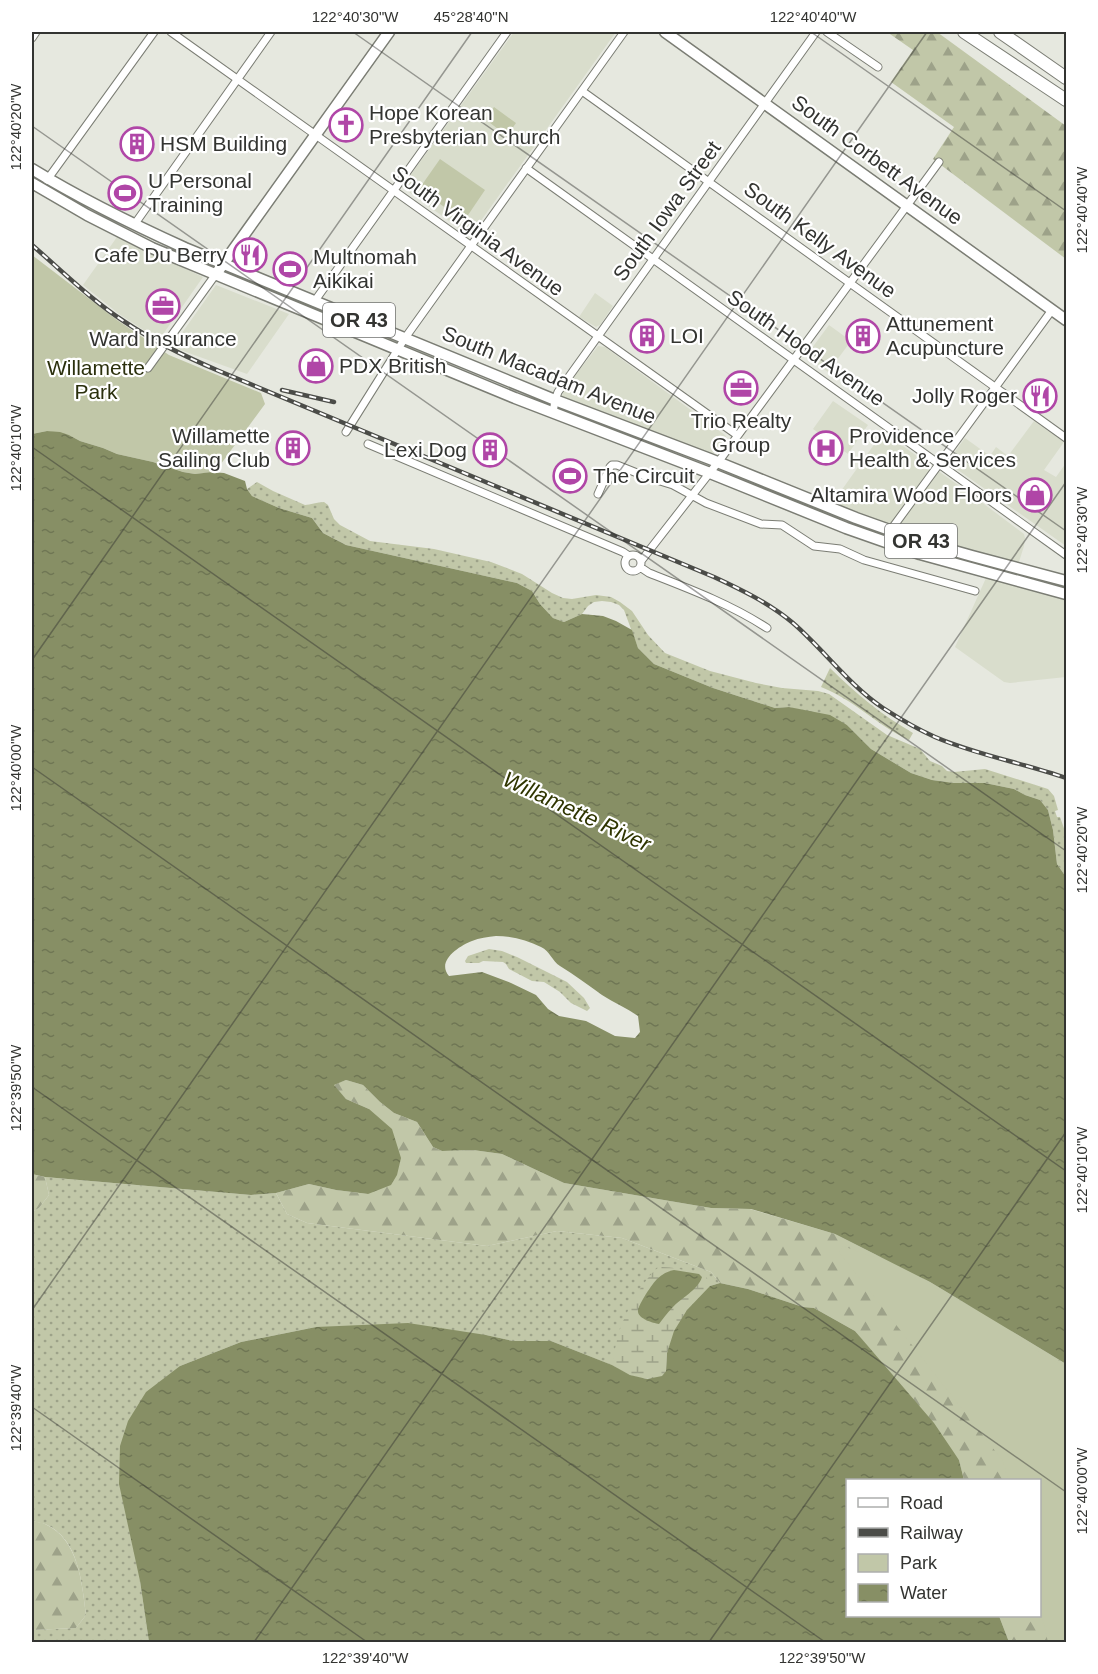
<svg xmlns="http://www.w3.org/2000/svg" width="1098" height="1674" viewBox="0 0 1098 1674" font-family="Arial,sans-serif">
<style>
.built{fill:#d9ddcc}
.grass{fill:url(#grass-dots)}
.forest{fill:url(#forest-firs)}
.wetland{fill:url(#wetland-marsh)}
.park{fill:#c1c7a8}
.water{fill:url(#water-ripples);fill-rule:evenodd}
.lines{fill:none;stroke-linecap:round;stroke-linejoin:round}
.street-casing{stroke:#7b7d74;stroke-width:9}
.secondary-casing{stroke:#7b7d74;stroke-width:13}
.primary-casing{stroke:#7b7d74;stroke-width:13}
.highway-casing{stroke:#7b7d74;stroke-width:14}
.street{stroke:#fff;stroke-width:7}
.secondary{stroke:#fff;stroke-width:10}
.primary{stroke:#fff;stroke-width:10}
.highway{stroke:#fff;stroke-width:12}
.rail-casing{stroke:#4b4c48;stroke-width:4.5}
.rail{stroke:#fff;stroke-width:2;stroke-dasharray:7;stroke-linecap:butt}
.ticks{fill:none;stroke:#333431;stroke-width:1.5;stroke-opacity:0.45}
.labels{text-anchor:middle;stroke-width:4.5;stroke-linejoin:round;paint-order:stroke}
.shield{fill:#fff;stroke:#70716f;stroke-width:1.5}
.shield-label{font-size:20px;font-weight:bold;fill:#333431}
.poi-label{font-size:21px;fill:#333431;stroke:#fff;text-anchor:start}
.street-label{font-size:21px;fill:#333431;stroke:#fff}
.park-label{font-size:21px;fill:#2b300d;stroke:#fff}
.water-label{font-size:22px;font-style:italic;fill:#2f3500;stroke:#fff}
.neatline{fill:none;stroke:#333431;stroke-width:2}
.ticks-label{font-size:15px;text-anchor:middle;fill:#333431}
</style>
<defs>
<pattern id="grass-dots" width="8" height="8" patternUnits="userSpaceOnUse" patternTransform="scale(1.5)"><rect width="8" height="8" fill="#c1c7a8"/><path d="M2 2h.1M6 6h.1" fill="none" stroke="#9da289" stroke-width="1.8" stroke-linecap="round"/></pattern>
<pattern id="forest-firs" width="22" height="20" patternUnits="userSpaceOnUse" patternTransform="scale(1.5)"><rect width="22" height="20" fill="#c1c7a8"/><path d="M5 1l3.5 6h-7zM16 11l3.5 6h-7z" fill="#9da289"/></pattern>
<pattern id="wetland-marsh" width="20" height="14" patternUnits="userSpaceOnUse" patternTransform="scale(1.5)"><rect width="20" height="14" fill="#c1c7a8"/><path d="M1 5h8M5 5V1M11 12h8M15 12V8" fill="none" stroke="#9da289"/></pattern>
<pattern id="water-ripples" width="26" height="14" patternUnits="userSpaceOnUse" patternTransform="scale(1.5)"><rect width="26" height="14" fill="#878f65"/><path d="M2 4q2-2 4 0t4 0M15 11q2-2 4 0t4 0" fill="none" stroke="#6f7654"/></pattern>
</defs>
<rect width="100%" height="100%" fill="#e6e8df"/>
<path class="built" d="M514,32H616L470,236L402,187Z
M117,237L203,277L159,340L119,314L83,285Z
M216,285L289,314L247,374L172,347Z
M595,293L613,306L600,325L596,327L579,317Z
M829,325L851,341L828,372L806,356Z
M598,346L605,347L725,435L727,439L716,453H711L565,399L562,396L563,391Z
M833,401L868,425L848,454L813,429Z
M1034,421L1064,442L1044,470L1056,477L1066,463V546L948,463V461L965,438L990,456L996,447L1008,456Z
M883,432L968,492L1024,534L1025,538L1024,546L1018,565L945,543L831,505Z
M986,578L1066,600V677L1010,683L1004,682L955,647Z"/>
<path class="grass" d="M257,482L273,491L305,505C310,505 317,502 324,502L328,505L334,519L340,525L370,541L434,549L491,562L522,574L552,593L563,598L572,599L596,595L611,597L620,602L632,611L648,635L665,653L710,671L756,683L782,688L818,691L829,694L887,735L920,749L930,761L942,766L947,771L954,772L985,769L1048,789L1054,796L1058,810L1055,811L1057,817H1060L1066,834V877L1057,864L1053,830L1048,810L1040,800L1025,795L1014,789L985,783H954L932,780L911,773L871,749L847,725L789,707L775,708L713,688L654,664L638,648L624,610L619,605L611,602L602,601L594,602L588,606L582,614L564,622L553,618L540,604L532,591L517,583L346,545L323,533L312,518L279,508L252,496L247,489Z
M830,668C856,694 882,715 913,733L909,740C878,726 853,699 821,687Z
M489,949L502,951L517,957L567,982L584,998L590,1008L587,1011L571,1003L560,992L544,982L532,981L509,969L506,964L503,962L483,961L479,963H466L465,961L468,956Z
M45,1177L251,1195L276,1193L287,1214L307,1223L487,1246L557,1231L622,1238L711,1272L720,1283L710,1286L647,1379L551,1341H513L486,1335L316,1327L241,1342L180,1366L140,1581L149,1642H32V1630L76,1628L86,1615C82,1584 79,1538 45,1524C41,1523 36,1522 32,1521V1212L39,1208L49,1195Z"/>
<path class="forest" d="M887,32H937L1066,126V259L933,159L954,127L891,82L913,50Z
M346,1080L363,1085L380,1102L394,1113L417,1122L433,1147L442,1151L473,1150L502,1154L564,1183L711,1208L750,1209L835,1234L930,1282L1066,1364V1642H1009L999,1616H1040V1480H964L959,1460L855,1331L814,1308L803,1307L748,1289L720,1283L711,1272L622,1238L557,1231L487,1246L307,1223L287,1214L276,1193L309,1184L336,1190L368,1194L369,1109L346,1099L333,1085Z
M32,1174L45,1177L49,1195L39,1208L32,1212Z
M32,1521C36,1522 41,1522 45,1524C79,1539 82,1584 86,1615L76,1628L32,1630Z"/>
<path class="wetland" d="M659,1267C673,1266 687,1272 701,1272L705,1273L710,1286L687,1310L667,1353L666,1371L662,1377C639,1381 632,1377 612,1365C614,1354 616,1342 619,1332C626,1312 642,1280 659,1267Z"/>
<path class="park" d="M494,107L516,123L507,136L485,119Z
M440,159L485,190L464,221L419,189Z
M32,255L117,320L169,355L261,393L265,404L215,472L195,474L183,472L153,462L117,454L103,448L80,441L69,435L47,431L32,434Z
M843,1246L870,1256L892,1257L909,1265L931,1286L1000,1321L1028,1346L1066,1368V1642H1048L1040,1608V1480H1008L1003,1461L839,1252Z"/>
<path class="water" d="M47,431L60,432L69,435L80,441L103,448L117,454L153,462L183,472L195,474L212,472L224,473L245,481L247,489L252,496L279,508L312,518L323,533L346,545L517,583L532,591L540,604L553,618L564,622L582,614L603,616L616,621L632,630L638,648L654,664L713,688L775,708L789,707L830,715L847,725L871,749L911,773L932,780L954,783H985L1014,789L1025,795L1040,800L1048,810L1053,830L1057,864L1066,877V1364L930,1282L835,1234L751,1209L711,1208L564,1183L502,1154L473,1150L442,1151L433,1147L417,1122L394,1113L380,1102L363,1085L346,1080L334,1085L346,1099L369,1109L392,1129L401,1158L397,1175L391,1185L368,1194L336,1190L309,1184L276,1193L251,1195L45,1177L32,1174V434ZM496,936C511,936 527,940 541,947C550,951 552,961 560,966C575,975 588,985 602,995C614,1003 627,1008 638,1016L640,1032L635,1038L615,1036L586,1021L559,1016L548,1009L536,995L511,983L482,972L449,976C436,961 459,946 472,941C479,938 488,937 496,936Z
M674,1270L699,1274L702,1277C698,1290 681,1298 672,1308C667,1313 663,1319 659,1324C653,1323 639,1319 638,1312C637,1306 653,1283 657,1279C662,1274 668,1271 674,1270Z
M720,1283L748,1289L803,1307L814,1308L855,1331L934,1423L959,1460L964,1480H848V1616H999L1009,1642H149L140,1581L119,1484L120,1446L128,1421L146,1392L180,1366L241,1342L316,1327L408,1323L486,1335L513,1341H551L612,1365L630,1375L647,1379L662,1376L666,1371L667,1353L674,1331L687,1310L710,1286Z"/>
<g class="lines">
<g class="street-casing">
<path id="street" d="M171,32L737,435
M827,32L878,67
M32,38L36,32
M582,91L1066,438
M526,168L1066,555
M47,180L154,32
M134,225L271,32
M314,302L507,32
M148,368L216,274
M553,413L555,400L558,392L816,32
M346,432L405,338L624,32
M368,444L623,552L629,556
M598,494L610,467L612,465H617L647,477L673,485L706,503L761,524L782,525L814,546L840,549L864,560L975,591
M885,542L890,531L1052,310
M625 563a8 8 0 1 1 16 0a8 8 0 1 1-16 0Z
M641,561L722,457L939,162
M640,567L649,573C690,589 730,604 767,628"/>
</g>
<g class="secondary-casing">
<path id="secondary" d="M665,32L1066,320
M216,274L389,32"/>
</g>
<g class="primary-casing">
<path id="primary" d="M32,169C81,199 132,224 185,248L555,400L710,459L856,518L926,543L972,556L1066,581
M32,183L87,215L152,248L515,398L710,473L846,528L920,554L1066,594"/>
</g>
<g class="highway-casing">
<path id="highway" d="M964,32L1066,100
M1000,32L1066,78"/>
</g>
<use href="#street" class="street"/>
<use href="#secondary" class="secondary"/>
<use href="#primary" class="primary"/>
<use href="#highway" class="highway"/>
<g class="rail-casing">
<path id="rail" d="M32,245C62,271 91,300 125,322C155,342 186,357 219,371L714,577C742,590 769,603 793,623C824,650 849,685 883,708C900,719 917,729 935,737C977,755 1023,763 1066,778
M282,390L334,402"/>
</g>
<use href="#rail" class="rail"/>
</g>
<path class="ticks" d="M353,32L1066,531M811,32L1066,211M32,126L1066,851M32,447L1066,1171M32,660L472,32M32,767L1066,1492M32,1087L825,1642M32,1310L927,32M32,1407L367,1642M254,1642L1066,482M709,1642L1066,1132"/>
<defs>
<g id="church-ring" transform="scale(1.725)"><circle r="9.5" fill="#fff" stroke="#b046a7" stroke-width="1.5"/><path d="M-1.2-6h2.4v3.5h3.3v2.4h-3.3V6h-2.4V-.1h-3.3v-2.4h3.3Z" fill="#b046a7"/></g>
<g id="building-ring" transform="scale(1.725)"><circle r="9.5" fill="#fff" stroke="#b046a7" stroke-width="1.5"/><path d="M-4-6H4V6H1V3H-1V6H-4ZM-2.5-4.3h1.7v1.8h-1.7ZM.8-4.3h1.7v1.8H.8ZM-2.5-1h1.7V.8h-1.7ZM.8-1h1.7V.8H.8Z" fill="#b046a7"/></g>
<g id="stadium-ring" transform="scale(1.725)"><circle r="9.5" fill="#fff" stroke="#b046a7" stroke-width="1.5"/><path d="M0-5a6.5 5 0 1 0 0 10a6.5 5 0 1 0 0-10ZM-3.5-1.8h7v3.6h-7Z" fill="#b046a7"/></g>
<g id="restaurant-ring" transform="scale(1.725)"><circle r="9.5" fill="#fff" stroke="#b046a7" stroke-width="1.5"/><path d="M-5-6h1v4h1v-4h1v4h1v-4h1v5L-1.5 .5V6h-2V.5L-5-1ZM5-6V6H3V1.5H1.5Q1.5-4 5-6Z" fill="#b046a7"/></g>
<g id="office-ring" transform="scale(1.725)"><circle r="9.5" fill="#fff" stroke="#b046a7" stroke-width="1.5"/><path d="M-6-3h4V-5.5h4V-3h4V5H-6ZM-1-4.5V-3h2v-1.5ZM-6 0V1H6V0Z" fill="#b046a7"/></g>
<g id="shop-ring" transform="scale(1.725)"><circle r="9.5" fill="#fff" stroke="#b046a7" stroke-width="1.5"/><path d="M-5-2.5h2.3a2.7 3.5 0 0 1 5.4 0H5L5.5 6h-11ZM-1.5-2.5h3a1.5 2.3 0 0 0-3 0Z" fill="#b046a7"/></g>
<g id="hospital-ring" transform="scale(1.725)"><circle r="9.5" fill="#fff" stroke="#b046a7" stroke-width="1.5"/><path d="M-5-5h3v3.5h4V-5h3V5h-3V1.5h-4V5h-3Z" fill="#b046a7"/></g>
</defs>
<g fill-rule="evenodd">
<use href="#church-ring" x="346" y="125"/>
<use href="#building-ring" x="137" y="144"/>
<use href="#stadium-ring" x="125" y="193"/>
<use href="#restaurant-ring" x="250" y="255"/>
<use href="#stadium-ring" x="290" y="269"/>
<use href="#office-ring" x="163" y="306"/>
<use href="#building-ring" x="647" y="336"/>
<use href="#building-ring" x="863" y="336"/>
<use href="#shop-ring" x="316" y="366"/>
<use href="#office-ring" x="741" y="388"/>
<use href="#restaurant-ring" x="1040" y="396"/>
<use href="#building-ring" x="293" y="448"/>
<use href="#hospital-ring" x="826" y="448"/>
<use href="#building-ring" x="490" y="450"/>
<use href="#stadium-ring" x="570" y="476"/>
<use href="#shop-ring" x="1035" y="495"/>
</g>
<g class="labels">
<g class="shield">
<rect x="323" y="303" width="72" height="34" rx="4.5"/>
<rect x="885" y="524" width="72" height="34" rx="4.5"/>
</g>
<g class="shield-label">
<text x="359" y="327">OR 43</text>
<text x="921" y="548">OR 43</text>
</g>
<g class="poi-label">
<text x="369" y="120">Hope Korean<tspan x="369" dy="24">Presbyterian Church</tspan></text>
<text x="160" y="151">HSM Building</text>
<text x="148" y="188">U Personal<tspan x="148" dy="24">Training</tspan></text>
<text x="227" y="262" text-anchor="end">Cafe Du Berry</text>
<text x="313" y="264">Multnomah<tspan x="313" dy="24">Aikikai</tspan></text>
<text x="886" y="331">Attunement<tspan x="886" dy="24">Acupuncture</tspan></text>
<text x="670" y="343">LOI</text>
<text x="163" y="346" text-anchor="middle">Ward Insurance</text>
<text x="339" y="373">PDX British</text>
<text x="1017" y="403" text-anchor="end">Jolly Roger</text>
<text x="741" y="428" text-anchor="middle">Trio Realty<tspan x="741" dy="24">Group</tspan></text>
<text x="270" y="443" text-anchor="end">Willamette<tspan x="270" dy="24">Sailing Club</tspan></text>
<text x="849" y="443">Providence<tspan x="849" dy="24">Health &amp; Services</tspan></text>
<text x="467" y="457" text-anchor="end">Lexi Dog</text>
<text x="593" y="483">The Circuit</text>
<text x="1012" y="502" text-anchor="end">Altamira Wood Floors</text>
</g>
<g class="street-label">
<text transform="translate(877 160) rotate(36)" y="7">South Corbett Avenue</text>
<text transform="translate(667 211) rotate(-54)" y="7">South Iowa Street</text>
<text transform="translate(478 231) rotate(36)" y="7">South Virginia Avenue</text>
<text transform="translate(820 240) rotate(36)" y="7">South Kelly Avenue</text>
<text transform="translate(806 348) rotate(35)" y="7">South Hood Avenue</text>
<text transform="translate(549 375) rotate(22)" y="7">South Macadam Avenue</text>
</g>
<g class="park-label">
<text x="96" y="375">Willamette<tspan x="96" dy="24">Park</tspan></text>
</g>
<g class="water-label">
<text transform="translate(577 811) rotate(25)" y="8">Willamette River</text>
</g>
</g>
<rect width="1098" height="1674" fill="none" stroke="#ffffff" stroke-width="66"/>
<rect x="846" y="1479" width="195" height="138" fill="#ffffff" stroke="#adaead" stroke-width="1.5"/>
<rect x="858" y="1498" width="30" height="9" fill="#ffffff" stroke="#adaead" stroke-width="1.5"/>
<text x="900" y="1509" font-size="18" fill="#333431">Road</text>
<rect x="858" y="1528" width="30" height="9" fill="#4b4c48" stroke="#adaead" stroke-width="1.5"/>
<text x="900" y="1539" font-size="18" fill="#333431">Railway</text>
<rect x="858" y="1554" width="30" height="18" fill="#c1c7a8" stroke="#adaead" stroke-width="1.5"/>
<text x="900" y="1569" font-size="18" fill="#333431">Park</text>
<rect x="858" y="1584" width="30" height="18" fill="url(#water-ripples)" stroke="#adaead" stroke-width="1.5"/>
<text x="900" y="1599" font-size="18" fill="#333431">Water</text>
<rect x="33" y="33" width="1032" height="1608" class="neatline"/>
<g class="ticks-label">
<text x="355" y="22">122°40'30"W</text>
<text x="471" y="22">45°28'40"N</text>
<text x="813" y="22">122°40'40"W</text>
<text transform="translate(16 127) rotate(-90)" y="5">122°40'20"W</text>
<text transform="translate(1082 210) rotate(-90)" y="5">122°40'40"W</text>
<text transform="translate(16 448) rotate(-90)" y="5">122°40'10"W</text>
<text transform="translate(1082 530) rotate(-90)" y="5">122°40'30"W</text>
<text transform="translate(16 768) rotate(-90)" y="5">122°40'00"W</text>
<text transform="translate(1082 850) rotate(-90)" y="5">122°40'20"W</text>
<text transform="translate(16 1088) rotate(-90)" y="5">122°39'50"W</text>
<text transform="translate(1082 1170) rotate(-90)" y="5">122°40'10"W</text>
<text transform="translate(16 1408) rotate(-90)" y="5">122°39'40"W</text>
<text transform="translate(1082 1491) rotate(-90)" y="5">122°40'00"W</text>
<text x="365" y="1663">122°39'40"W</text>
<text x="822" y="1663">122°39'50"W</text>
</g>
</svg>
